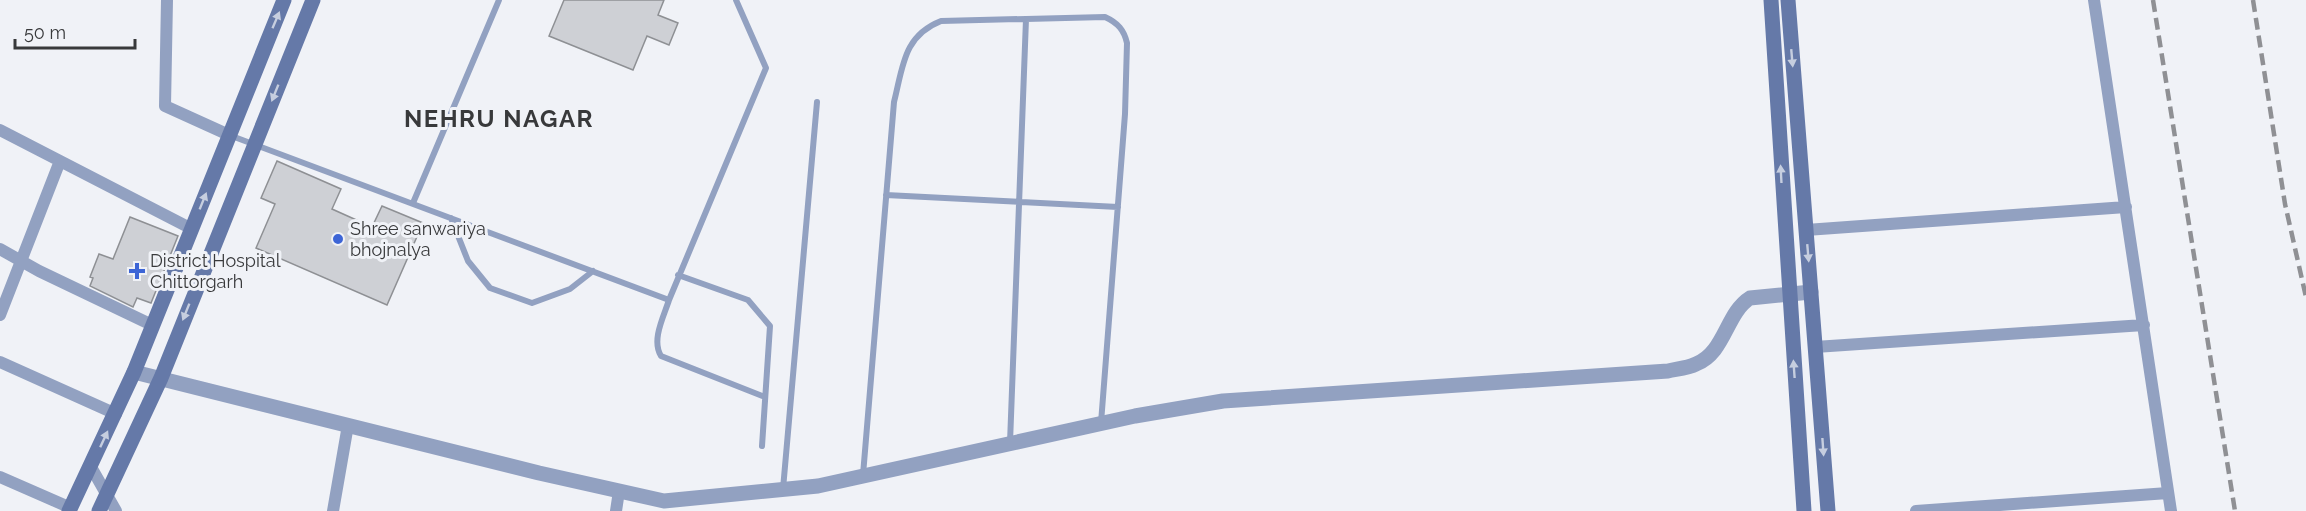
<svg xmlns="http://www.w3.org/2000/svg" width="2306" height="511" viewBox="0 0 2306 511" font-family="Raleway,sans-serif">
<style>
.building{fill:#ced0d5;stroke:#8e9094;stroke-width:1.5}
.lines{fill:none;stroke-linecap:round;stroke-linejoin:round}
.service{stroke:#92a1c1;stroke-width:6}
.minor{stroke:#92a1c1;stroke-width:12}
.tertiary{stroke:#92a1c1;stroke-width:15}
.secondary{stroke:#6579a8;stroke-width:15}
.rail{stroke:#8f9094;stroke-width:4.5;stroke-dasharray:12 6;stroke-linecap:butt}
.oneway{fill:#c6cedf}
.poi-dot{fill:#3d65d6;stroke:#f0f2f7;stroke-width:2}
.labels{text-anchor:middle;stroke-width:6;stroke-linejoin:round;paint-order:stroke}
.poi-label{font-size:18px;fill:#38393b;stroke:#f0f2f7;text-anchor:start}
.district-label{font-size:24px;font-weight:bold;letter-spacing:1.5px;fill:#38393b;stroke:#f0f2f7}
</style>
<rect width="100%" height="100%" fill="#f0f2f7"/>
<path class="building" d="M564,0H664L658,15L678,23L669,45L647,36L633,70L549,36Z
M277,161L341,189L332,209L372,227L382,206L423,223L387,305L256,248L275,204L261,198Z
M130,217L178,236L151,303L137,298L133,307L90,286L93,278L90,277L99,254L113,259Z"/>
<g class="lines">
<path class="service" d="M229,135L669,300L766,68L736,0
M886,195L1118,207
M413,203L499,0
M451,218L468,261L490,288L532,303L570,289L593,271
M678,275L748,300L770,326L762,446
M669,300C664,316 651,340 661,356L765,397
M1010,443L1026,19
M863,475L894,102C903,67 903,36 941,21L1105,17C1118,23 1124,30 1127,43L1125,114L1101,423
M783,489L817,102"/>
<path class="minor" d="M167,0L165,106L229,135
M2094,0L2171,511
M0,130L192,229
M1806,230L2126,207
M0,249L39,271L152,325
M0,315L60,161
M1815,347L2144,325
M0,362L116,414
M91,467L116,511
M0,477L71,508
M333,511L348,425
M616,511L619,491
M1916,511L2168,493"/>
<path class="tertiary" d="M134,372L539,473L664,501L818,486L1135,416L1223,401L1668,371C1677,369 1688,368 1696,364C1725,353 1726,313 1750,298L1811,292"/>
<path class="secondary" d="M1771,0L1804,511
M1788,0L1828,511
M69,511L134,372L284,0
M99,511L161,378L313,0"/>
<path class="rail" d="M2153,0L2235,511
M2253,0L2285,204L2306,297"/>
</g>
<defs><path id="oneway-solid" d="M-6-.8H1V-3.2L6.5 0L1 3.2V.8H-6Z" transform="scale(1.5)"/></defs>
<g class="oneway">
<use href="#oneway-solid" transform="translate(276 20) rotate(-67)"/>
<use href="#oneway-solid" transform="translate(1792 58) rotate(85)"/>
<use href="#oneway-solid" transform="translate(275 93) rotate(112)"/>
<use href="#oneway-solid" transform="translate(1781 174) rotate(-93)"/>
<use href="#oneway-solid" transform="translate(203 201) rotate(-68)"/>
<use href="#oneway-solid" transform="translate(1808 253) rotate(85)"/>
<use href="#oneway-solid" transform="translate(186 312) rotate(112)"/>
<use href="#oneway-solid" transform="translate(1794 369) rotate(-94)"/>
<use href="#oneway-solid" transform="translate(104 439) rotate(-65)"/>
<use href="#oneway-solid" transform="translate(1823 447) rotate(86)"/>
</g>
<g class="poi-dot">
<circle cx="338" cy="239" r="6"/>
<path d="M134 262h6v6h6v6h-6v6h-6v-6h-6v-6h6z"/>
</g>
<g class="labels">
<g class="poi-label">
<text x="350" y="235">Shree sanwariya<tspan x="350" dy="21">bhojnalya</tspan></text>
<text x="150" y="267">District Hospital<tspan x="150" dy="21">Chittorgarh</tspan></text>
</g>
<g class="district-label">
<text x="499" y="127">NEHRU NAGAR</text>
</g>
</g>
<path d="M15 39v9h120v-9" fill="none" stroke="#38393b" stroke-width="3"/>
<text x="24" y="39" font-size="18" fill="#38393b" stroke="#f0f2f7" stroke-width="4.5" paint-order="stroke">50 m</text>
</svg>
